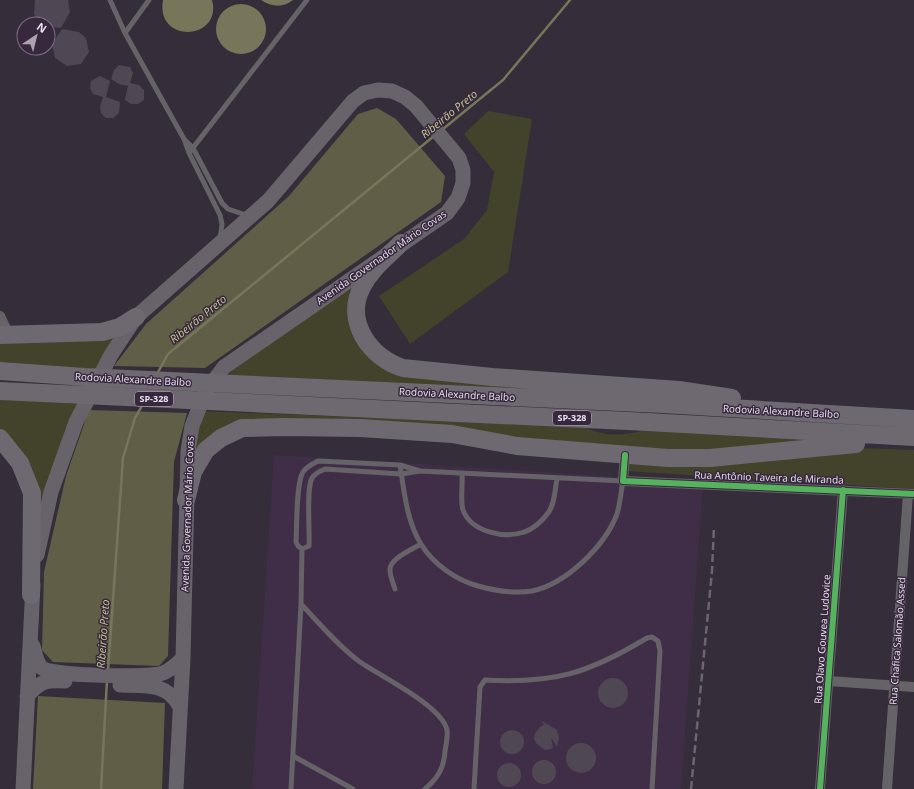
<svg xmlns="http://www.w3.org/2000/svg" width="914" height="789" viewBox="0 0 914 789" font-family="'Open Sans',sans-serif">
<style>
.built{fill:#402e49}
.green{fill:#43422b}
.forest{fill:#605e47}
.water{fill:#77765b}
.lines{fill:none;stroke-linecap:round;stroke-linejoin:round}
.stream{stroke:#77765b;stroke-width:2.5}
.building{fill:#4f4852}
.service{stroke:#666368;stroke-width:5}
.minor{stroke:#666368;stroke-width:10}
.primary{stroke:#68636b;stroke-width:15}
.motorway{stroke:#6e6970;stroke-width:18}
.rail{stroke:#6b666e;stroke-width:2.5;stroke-dasharray:8 4;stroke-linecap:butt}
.cycleway-casing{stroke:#37283e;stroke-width:8}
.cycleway{stroke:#56b35d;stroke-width:6}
.labels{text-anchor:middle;stroke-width:3;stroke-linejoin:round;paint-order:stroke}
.shield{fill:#37283e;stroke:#b6aabb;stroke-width:1}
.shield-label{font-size:9px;font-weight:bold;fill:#ece2f1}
.street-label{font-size:10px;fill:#ece2f1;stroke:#37283e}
.water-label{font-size:11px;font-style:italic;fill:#c9c890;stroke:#37283e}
</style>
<rect width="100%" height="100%" fill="#352d39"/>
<path class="built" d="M274,455L703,482L681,789H252Z"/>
<path class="green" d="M488,111L532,119L508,272L410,344L379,296L464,239L487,210L494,172L464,134Z
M354,285L369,357L690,396L229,375L233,369Z
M114,338L96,369L0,362V340Z
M0,399L78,404L56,456L38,521L0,433Z
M202,411L580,426C606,436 618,437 645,430L807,439V442L709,452L251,422L192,457Z
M859,448L914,450V489L626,471L627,465L630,464Z"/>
<path class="forest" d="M377,108L396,119L445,176L441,202L205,368L114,366L146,324L289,196L358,114Z
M89,410L187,413L174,462L168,656L159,666L53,662L42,650L44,572L66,476Z
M38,696L165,703L162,789H33Z"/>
<path class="water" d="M163,0H212C223,41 155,44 163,0Z
M261,0H293C283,8 272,7 261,0Z
M216 29a25 25 0 1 1 50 0a25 25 0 1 1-50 0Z"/>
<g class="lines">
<path class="stream" d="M443,129L503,80L570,0
M157,374L168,354L434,136
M108,671L123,458L135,418L143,404
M101,789L107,680"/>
</g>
<path class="building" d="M35,0H68L70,12L61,28L48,27V24L39,22L34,14Z
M62,29L79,32L86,38L89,52L81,64L67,66L55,58L52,44Z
M119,65L130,67L133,73L130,83L139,85L144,90V100L138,104H131L125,100L128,86L119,84L111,79L114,70Z
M100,76L110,81L106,97L120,102L119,113L113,118H106L101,113L100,106L103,97L93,94L90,88L91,81Z
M598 693a15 15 0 1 1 30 0a15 15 0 1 1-30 0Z
M542,721L557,730L559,738L557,747L551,737L553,748L550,749L545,750L537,744L534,739L535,733L540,727L544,725Z
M500 742a12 12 0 1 1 24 0a12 12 0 1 1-24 0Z
M566 758a15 15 0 1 1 30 0a15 15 0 1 1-30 0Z
M532 772a12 12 0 1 1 24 0a12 12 0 1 1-24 0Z
M497 775a12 12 0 1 1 24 0a12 12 0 1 1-24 0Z"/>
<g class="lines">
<path class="service" d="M110,0L125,33L184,139L189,153L220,215L222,224L220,239
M125,33L149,0
M185,140L193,148L222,203L228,209L249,216
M189,153L307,0
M400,465C404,491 407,522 421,544C433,564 456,580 478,586C496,591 513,594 532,591C566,584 605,546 617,514C620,504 621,492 623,481L420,471L401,474L325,469C320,471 315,473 312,478C306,489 310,531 309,546L302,549L298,546L296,542C297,526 296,483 303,472C307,466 312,464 318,461L400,465L420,471
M462,473C463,484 460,500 463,510C471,532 505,539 524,532C534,529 542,521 548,513C555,504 555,489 557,478
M395,589C393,583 390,576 390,570C389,559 413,549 421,544
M301,604C320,624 338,646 360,662C380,676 442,706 447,730C448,736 446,745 445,751C444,768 438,778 425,789
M293,756L353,789
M291,789L301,604L302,549
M474,789L480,687L485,680C554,684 589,673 647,638L652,637L658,641L660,651L652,789"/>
<path class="minor" d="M0,316L9,335
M625,455L623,481L914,494
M829,681L914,687
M820,789L843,490
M887,789L908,494"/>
<path class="primary" d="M37,555L51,492L76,422L111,355L136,317L268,201L353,101L364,93L378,90L392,91L405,97L416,106L459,158L463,170V183L458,198L447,213L224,367L206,391L192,426L188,451L183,658L176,789
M33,646C35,652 36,663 42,668C52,676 149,678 163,673C171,670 177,664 183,658
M120,685C145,686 167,682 180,707
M27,696C41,681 45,680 65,681
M23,789L33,584"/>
<path class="motorway" d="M401,243C387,257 371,269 362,287C344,321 370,358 403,368L492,377L679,390L732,398
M0,335L102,332L120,327L136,317
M0,371L85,377L663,404L914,419
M0,391L648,422L914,437
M0,438L20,463L32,493L31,595
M186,500L193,472L206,450L221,438L242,428L284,427L360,428L452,434L517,446L668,458H710L856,444"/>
<path class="rail" d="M691,789L712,571L714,526"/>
<g class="cycleway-casing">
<path id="cycleway" d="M625,455L623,481L914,494
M820,789L843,490"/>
</g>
<use href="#cycleway" class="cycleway"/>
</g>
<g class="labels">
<g class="shield">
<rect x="135" y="392" width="38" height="14" rx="3"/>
<rect x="553" y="411" width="38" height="14" rx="3"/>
</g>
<g class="shield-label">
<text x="154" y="402">SP-328</text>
<text x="572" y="421">SP-328</text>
</g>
<g class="street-label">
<text transform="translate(381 257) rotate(-35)" y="4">Avenida Governador Mário Covas</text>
<text transform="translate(133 379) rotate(3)" y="4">Rodovia Alexandre Balbo</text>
<text transform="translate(457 394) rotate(3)" y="4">Rodovia Alexandre Balbo</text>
<text transform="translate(781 411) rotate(3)" y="4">Rodovia Alexandre Balbo</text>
<text transform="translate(769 477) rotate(2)" y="4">Rua Antônio Taveira de Miranda</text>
<text transform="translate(187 514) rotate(-88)" y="4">Avenida Governador Mário Covas</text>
<text transform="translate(822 639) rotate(-86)" y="4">Rua Olavo Gouvea Ludovice</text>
<text transform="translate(897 641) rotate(-86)" y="4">Rua Chafica Salomão Assed</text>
</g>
<g class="water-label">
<text transform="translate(449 114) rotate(-39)" y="4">Ribeirão Preto</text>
<text transform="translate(198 319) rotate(-39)" y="4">Ribeirão Preto</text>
<text transform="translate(103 634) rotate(-86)" y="4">Ribeirão Preto</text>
</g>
</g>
<g transform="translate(36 36) rotate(35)"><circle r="19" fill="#37283e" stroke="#7f7286"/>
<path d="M0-3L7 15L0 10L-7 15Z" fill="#aca3b1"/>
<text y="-6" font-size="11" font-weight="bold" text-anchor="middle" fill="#ece2f1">N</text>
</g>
</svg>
